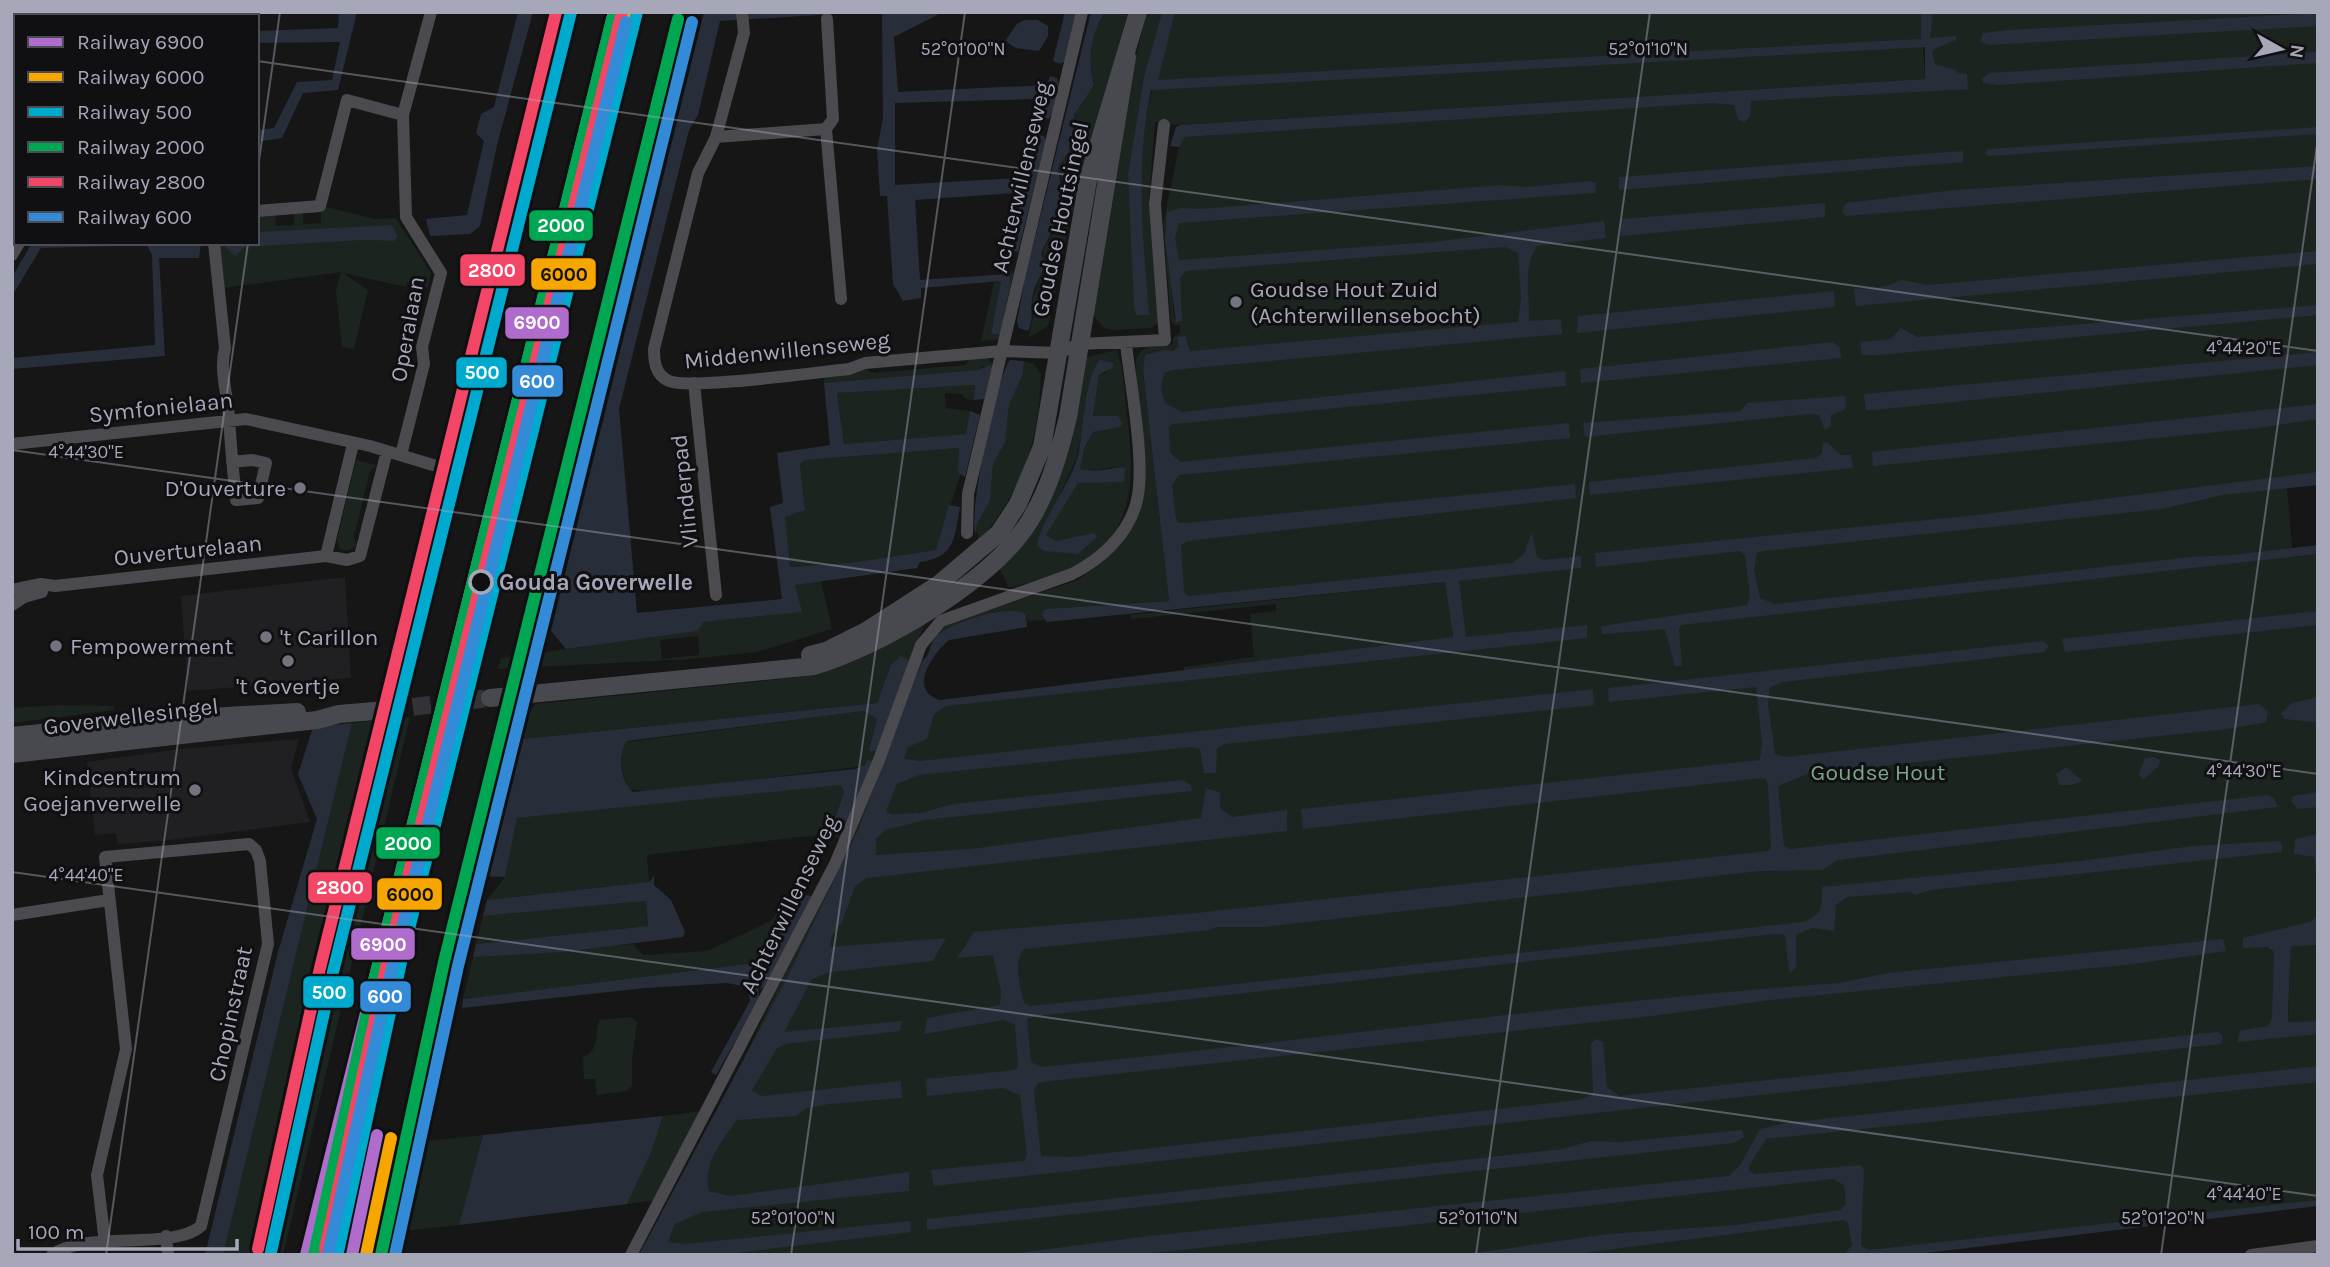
<svg xmlns="http://www.w3.org/2000/svg" width="2330" height="1267" viewBox="0 0 2330 1267" font-family="Karla,sans-serif">
<style>
.built{fill:#202022}
.green{fill:#1c241f;fill-rule:evenodd}
.water{fill:#282e39}
.lines{fill:none;stroke-linecap:round;stroke-linejoin:round}
.stream{stroke:#282e39;stroke-width:4.5}
.secondary-tunnel{stroke:#333337;stroke-width:18;stroke-dasharray:18 9;stroke-linecap:butt}
.street{stroke:#4a4a4f;stroke-width:12}
.secondary{stroke:#48494e;stroke-width:18}
.rail-1-casing{stroke:#101012;stroke-width:18}
.rail-2-casing{stroke:#101012;stroke-width:18}
.rail-3-casing{stroke:#101012;stroke-width:18}
.rail-4-casing{stroke:#101012;stroke-width:18}
.rail-5-casing{stroke:#101012;stroke-width:18}
.rail-6-casing{stroke:#101012;stroke-width:18}
.rail-1{stroke:#b06ccc;stroke-width:12}
.rail-2{stroke:#f7a600;stroke-width:12}
.rail-3{stroke:#00a9ce;stroke-width:12}
.rail-4{stroke:#00a651;stroke-width:12}
.rail-5{stroke:#f34667;stroke-width:12}
.rail-6{stroke:#338bd7;stroke-width:12}
.ticks{fill:none;stroke:#a6a7b9;stroke-width:2;stroke-opacity:0.45}
.poi-dot{fill:#747480;stroke:#101012;stroke-width:2.5}
.stop-dot{fill:#101012;stroke:#a6a7b9;stroke-width:3.5}
.labels{text-anchor:middle;stroke-width:6;stroke-linejoin:round;paint-order:stroke}
.street-label{font-size:23px;fill:#a6a7b9;stroke:#101012}
.poi-label{font-size:23px;fill:#a6a7b9;stroke:#101012;text-anchor:start}
.stop-label{font-size:23px;font-weight:bold;fill:#a6a7b9;stroke:#101012;text-anchor:start}
.park-label{font-size:23px;fill:#7ba587;stroke:#101012}
.ticks-label{font-size:18px;text-anchor:middle;fill:#a6a7b9;stroke:#101012;stroke-width:6;stroke-linejoin:round;paint-order:stroke}
.line-badge{stroke:#101012;stroke-width:2.5}
.badge-label{font-size:19px;text-anchor:middle;font-weight:bold;fill:#fff}
.pale-badge-label{font-size:19px;text-anchor:middle;font-weight:bold;fill:#111}
</style>
<rect width="100%" height="100%" fill="#161616"/>
<path class="built" d="M345,577L351,678L188,691L181,596Z
M299,739L291,768L310,822L161,841L118,844L116,833L95,835L87,762L180,749Z"/>
<path class="green" d="M1105,12H1128L1069,224L1048,326L1028,338L1034,314L1031,303L1044,268L1043,250L1056,227L1063,186L1058,167L1072,147L1074,115L1094,82C1083,62 1092,31 1105,12Z
M1147,12H1162L1144,76L1128,174L1136,315C1138,257 1136,196 1143,137C1148,94 1164,54 1175,12H1921L1925,79L1181,125L1155,122L1149,196L1159,322L1151,328L1113,330L1104,328L1093,315L1126,97Z
M1929,12H2318V477L2287,488L2293,557L2318,554V930L2284,940L2283,1030L2318,1027V1202L1853,1255H645L669,1216L911,708L1459,643L1451,575L1171,605L1152,376L1179,347L1173,351L1164,350L1143,370L1169,601L1045,609L1043,615L1045,620L1028,621L1026,614C1006,604 942,624 932,643L929,639L935,631L951,623L1078,580L1103,562L1124,539L1137,517L1136,361C1140,342 1158,348 1173,344V337L1180,333V325H1174L1171,320L1163,225L1179,147L1185,137L1930,87ZM1166,223L1180,321L1174,318Z
M326,207L375,219L396,218L431,273L428,288L407,282L406,287L343,273L368,290L354,349L342,347L336,290L341,272L224,288L219,243H227L226,247L240,250L245,247L365,240L393,241L257,232V216L275,215L276,226L294,225V214L303,213V224L321,223V212Z
M1003,269L1013,272L1016,277L1003,339L981,341L994,282L1001,281L991,334H1000L1011,282L1009,274L1002,273Z
M1117,350C1125,374 1125,401 1128,425C1135,480 1133,539 1076,566C1055,576 1031,581 1009,588L999,567L1030,533L1086,357ZM1096,365L1107,372L1099,375L1093,416H1117L1119,427L1093,432L1084,448L1079,469L1095,471L1116,466L1094,482L1078,483L1045,535L1056,541L1093,533L1037,546L1077,457Z
M988,358L996,368L983,366L977,370L824,383V377L867,369L871,373L965,365L969,359Z
M1024,361L1034,364L1041,375C1038,444 1025,482 983,537L978,539L977,524L990,501L993,465L1002,448L1009,405L1023,374Z
M975,385L974,400L965,399L962,394L945,393L946,408L970,411L966,434L844,444L837,393Z
M959,448L960,476L936,550L849,563L790,567L784,517L805,509L800,464L805,460Z
M356,460L376,465L370,471L354,537L357,545L347,551L340,549L337,540Z
M821,580L832,629L757,652L692,659L498,669L501,658L697,631L703,622L801,612L795,585ZM698,636L699,655L662,659L660,640Z
M1445,582L1453,638L1184,671V667L1254,657L1250,614L1276,611V604L1132,619L1130,615Z
M929,618C920,631 917,645 910,659C900,678 885,674 877,703L513,740L535,704L792,678L826,669Z
M57,705L114,706V710L12,723V708Z
M864,711L877,719C874,736 880,749 874,765L649,792L630,789C621,776 617,755 627,742Z
M410,717L283,1255H223L352,723Z
M842,784L844,792L835,817L850,821L840,839L833,835L809,836L647,855L649,882L487,900L505,877L516,818Z
M798,894L803,895L764,962L463,999L473,957L633,944L643,955L707,951L771,921L784,902Z
M646,901L648,926L476,944L483,916Z
M2291,945H2318V1021L2288,1022Z
M631,1017L637,1022L632,1060V1086L627,1091L597,1095L595,1079H584L583,1057C600,1050 595,1034 599,1020Z
M701,1111L655,1200L627,1204L651,1153L663,1116Z
M483,1135L459,1225L404,1231L427,1141Z"/>
<path class="water" d="M339,12H357L338,90L303,93L282,138L257,142V130L274,128L297,82L332,80L340,42L257,43V31L338,28Z
M518,12H533L497,145L480,226L470,234L430,236L426,219L467,215L484,141L476,133L481,114L494,107Z
M704,12H868L720,21L698,115L689,130L619,409L637,613L782,599L770,507L783,503L777,453L830,445L824,383L977,370L990,365L992,367L984,399L974,400L975,385L837,393L844,444L966,434L970,411L980,415L965,477L958,473L959,448L805,460L800,464L805,510L785,517L790,567L849,563L936,550L949,505L960,507C954,538 956,557 920,562L917,568L795,585L802,612L703,622L698,631L566,649L551,631Z
M882,12H943L894,37L898,92L1047,85L1050,76L1057,78C1061,89 1056,110 1049,119L1041,117L1037,99L895,103V185L1020,178L1028,171L1035,135L1044,136L1046,140L1018,252L1009,250L1021,199L1015,193L915,200L920,280L1009,274L1011,282L1000,334H991L1001,281L921,288V298L903,301L893,284L887,196H880L877,149L883,119Z
M1065,12H1079L1065,61L1060,64L1053,61Z
M1091,12H1105C1090,35 1087,60 1094,85L1074,115L1072,147L1058,167C1064,203 1060,216 1043,249C1039,257 1046,261 1043,269C1040,278 1035,285 1033,294C1029,308 1035,317 1028,331L1019,328L1017,322L1024,283Z
M1162,12H1175L1158,80L1921,39V12H1933L1930,38L1956,36V40L1934,49L1932,53L1935,64L1956,70L1958,73L1967,74L1968,89L1751,101L1750,117L1744,122L1738,119L1734,105L1712,103L1185,137L1179,147L1170,146L1176,127L1181,125L1925,79V47L1151,90C1135,165 1143,239 1149,315H1136L1134,305L1128,174L1144,76Z
M2318,13V26L1989,45L1980,42L1983,33L2008,30Z
M1024,20H1038L1048,26V36L1039,51L1016,48L1005,41L1017,24Z
M2318,52V63L1999,85L1983,83L1982,78L1989,73Z
M2318,127V134L1989,156L1985,153L1988,149Z
M1963,151V162L1619,190V177Z
M2318,166V179L1846,216L1842,212L1846,203L1954,190Z
M1589,181L1596,183L1595,193L1179,223L1175,237L1179,260L1433,242L1604,221L1606,238L1537,246C1522,269 1530,294 1529,321L1561,319L1562,334L1172,370L1164,373L1161,388L1165,403L1182,412L1565,371L1566,386L1173,424L1169,427L1170,452L1180,462L1569,423L1570,438L1179,475L1172,486L1176,519L1179,523H1187L1575,484L1576,498L1187,541L1181,546L1184,592L1188,596L1512,563L1524,554L1532,532L1537,557L1543,560L1581,556V568L1459,581L1466,637L1587,625V638L946,706L934,714L927,739L908,747L904,759L920,761L1593,689L1594,705L1225,744L1217,748L1216,773H1204L1200,749L1192,747L919,775L897,784L886,811C901,825 935,807 954,804L1182,780L1191,785L1192,791L925,820L885,830L876,839V855L971,849L1201,818L1206,788L1220,793V808L1232,817L1287,810V831L867,878L855,886L842,922L832,935L830,947L946,938L933,961L830,972L812,979L784,1032L902,1021L900,1031L785,1044L777,1048L752,1090L761,1096L901,1081L902,1098L829,1104L807,1108L796,1116L737,1120C722,1140 702,1165 709,1191L730,1196L909,1172V1191L702,1212L675,1224L668,1242L685,1244L910,1221L911,1232L719,1255H639L785,982L858,830L922,661C931,655 929,644 936,637C950,622 1008,604 1026,614L1027,627L949,640C931,655 908,691 940,700L1453,637L1445,582L1047,622L1042,615L1045,609L1169,601L1143,370L1145,355L1164,350L1173,351L1179,347L1177,337L1185,336L1190,351L1518,322L1521,298L1518,253L1505,247L1186,271L1180,278L1182,321L1176,322L1165,240L1167,212L1181,208L1201,209L1501,185L1526,187Z
M1825,203V217L1621,236V219Z
M392,225L398,237L394,241L365,240L245,247L235,256L226,247L227,243H257V232Z
M32,243H201L199,258H159L165,356L12,369V358L155,345L152,255L147,245L41,248L12,296V277Z
M2318,251V264L1856,306L1854,289L1883,287L1902,280L1927,285Z
M1834,291L1835,307L1577,333L1578,316Z
M2318,305V315L1878,355H1862L1860,342L1891,339L1901,328L1918,337Z
M1833,342L1840,348L1841,358L1581,383L1580,369Z
M2318,352V365L1874,410H1866L1864,394Z
M1010,360L1024,361L1023,374L1009,405L1005,442L993,465L990,501L977,524L976,534C967,518 997,376 1010,360Z
M1100,360L1113,363V367L1099,375L1093,416H1118L1122,423L1120,427L1093,432L1084,448L1080,469L1095,471L1125,467L1124,482L1078,483L1046,535L1056,541L1093,533L1098,536L1078,554L1044,551L1037,546C1040,522 1070,485 1078,456C1084,432 1084,376 1100,360Z
M1845,396L1846,409L1831,415V426L1825,430L1819,415L1809,414L1585,437L1583,423L1741,411L1747,403Z
M2318,404V419L2258,428L1873,466L1872,452L1889,450Z
M1823,443H1828L1841,455H1851L1853,468L1590,495L1589,482L1815,458L1822,454Z
M2318,472V485L2222,495L2162,509L1763,551L1757,553L1754,570L1760,598L1775,604L2190,557L2232,555L2318,545V554L1681,625L1679,630L1682,666H1675L1665,629L1602,634L1601,626L1747,605L1750,596L1745,555L1740,551L1596,567L1595,553L1977,515Z
M2318,611V625L2065,652L2062,639Z
M2043,641L2049,646L2044,652L1783,682L1770,687L1768,704L1775,754L1786,757L2259,704L2268,711L2266,722L2235,728L1807,774L1778,786L1784,846L1790,849L2268,795L2273,797L2278,807L1838,860L1822,870L1759,871L1264,927H1216L1210,930L1024,949C1012,962 1021,988 1024,1003L1030,1006L1090,1000L1803,922C1823,914 1822,907 1822,887L2080,861L2193,846L2280,841L2283,847L2281,852L1931,890L1915,895L1912,892L1847,897L1836,905L1834,931L1812,928L1796,935V966L1792,972L1789,971L1785,935L1774,934L1038,1016L1027,1019L1031,1062L1041,1067C1307,1042 1572,1002 1839,983L1888,973L2223,939L2226,951L2134,964L1771,1000L1652,1016L1042,1082L1037,1084L1034,1091L1041,1156L1072,1157L1578,1100L1590,1096L1593,1092L1591,1043L1596,1039L1603,1042L1607,1087L1619,1096L2218,1032L2223,1036L2221,1044L934,1186L931,1170L1024,1161L1027,1155L1020,1095L1003,1088L927,1096L926,1079L1015,1070L1018,1066L1015,1024L1003,1020L924,1034L927,1018L1000,1005L1001,991L993,955L957,958L974,932L1196,913L1768,851L1771,848L1768,785L1766,779L1762,778L1303,829L1301,809L1760,760L1762,744L1756,687L1609,702L1608,688Z
M901,656L909,661L879,751H869L877,719L864,711L627,741C617,756 620,780 633,792L855,769L865,765L868,760L872,761L874,765L850,821L835,818L844,792L841,785L517,818L505,877L481,876L513,740L877,703L891,665Z
M2318,697V726L2315,722L2284,719L2281,713L2292,703Z
M352,723L223,1255H205L278,952L317,819L298,774L313,727Z
M2153,757L2160,760L2159,766L2144,779L2138,775L2145,758Z
M2066,767L2083,781L2072,785H2059L2056,774Z
M2318,792V807L2298,809L2292,802L2293,796Z
M2318,834V887L2314,857L2294,854L2295,839Z
M654,876V885L671,900L685,932L683,937L563,952L473,957L476,944L648,926L646,901L483,916L487,900L649,882Z
M803,895L813,896L766,987L758,989L759,1000L716,1075L711,1072L750,1001L748,987L727,983L645,988L462,1008L463,999L763,962Z
M2318,910V945L2291,946L2288,1011V1022L2318,1021V1034L2237,1042L2240,1031L2268,1026L2272,1018L2274,952L2268,947L2243,948V938L2310,922L2317,917Z
M2318,1066V1082L1766,1139L1749,1166V1171L1755,1174L1860,1165L1864,1169L1861,1246L1869,1250L2318,1200V1206L1910,1255H1844L1852,1245L1848,1223L1844,1220L1566,1255H1460L1608,1234L1736,1225L1840,1210L1846,1204L1844,1185L1833,1179L1135,1255H1002L1149,1236L1729,1176L1741,1164L1760,1129L1785,1123Z
M663,1116L651,1153L627,1204L459,1225L483,1135Z
M1742,1130L1744,1137L1734,1143L927,1230V1219L1562,1149L1591,1141L1620,1142Z"/>
<g class="lines">
<path class="stream" d="M894,817L917,815"/>
<path class="secondary-tunnel" d="M386,710L490,698"/>
<path class="street" d="M742,12L744,33L716,137L698,173L654,349C654,361 655,375 669,381C689,390 819,372 849,369L865,363L1002,351L1059,353L1079,344L1165,340L1155,204L1164,125
M152,16L154,12
M827,19L833,119L826,129L841,299
M716,137L826,129
M257,211L320,206L347,100L403,115
M214,243L225,348C219,371 228,396 229,419C231,446 233,473 236,500L258,498L266,463L252,460L232,462
M12,255L19,243
M694,383L716,595
M12,444L246,419L370,446L433,465
M401,455L424,364L422,347L441,273L406,217L403,115L431,12
M967,533L968,494L1082,12
M326,556L353,444
M12,590L41,584L55,586L326,556L347,560L360,556L387,451
M12,605L24,597L42,592
M12,915L109,900
M166,1236L168,1255
M52,1255C84,1230 174,1251 201,1226L268,944L260,861L256,850L249,844L105,857L126,1049L97,1175L105,1243
M631,1255L835,864L879,760L921,645L941,621L1072,574C1100,560 1127,536 1136,504C1147,467 1130,384 1126,343
M2251,1255L2318,1246"/>
<path class="secondary" d="M810,655L826,651L866,631L939,584L999,533L1018,504L1042,447L1088,180L1138,12
M490,698L814,666C881,646 991,582 1029,522C1049,490 1059,454 1068,417L1127,57
M12,736L176,719L297,712
M12,754L317,720L339,714L386,710"/>
<g class="rail-1-casing">
<path id="rail-1" d="M306,1255L614,12
M352,1255L377,1135"/>
</g>
<g class="rail-2-casing">
<path id="rail-2" d="M320,1255L628,15
M366,1255L391,1138"/>
</g>
<g class="rail-3-casing">
<path id="rail-3" d="M271,1252L333,972L571,12
M338,1252L403,953L637,12"/>
</g>
<g class="rail-4-casing">
<path id="rail-4" d="M314,1255L374,981L612,19
M381,1255L444,962L678,19"/>
</g>
<g class="rail-5-casing">
<path id="rail-5" d="M258,1249L320,968L556,12
M325,1249L390,949L622,12"/>
</g>
<g class="rail-6-casing">
<path id="rail-6" d="M328,1255L388,985L626,22
M395,1255L458,966L692,22"/>
</g>
<use href="#rail-1" class="rail-1"/>
<use href="#rail-2" class="rail-2"/>
<use href="#rail-3" class="rail-3"/>
<use href="#rail-4" class="rail-4"/>
<use href="#rail-5" class="rail-5"/>
<use href="#rail-6" class="rail-6"/>
</g>
<path class="ticks" d="M12,27H16M257,61L2318,351M257,175L280,12M12,450L2318,774M12,872L2318,1196M106,1255L248,243M791,1255L965,12M1476,1255L1650,12M2161,1255L2318,138"/>
<g class="poi-dot">
<circle cx="1236" cy="302" r="7"/>
<circle cx="300" cy="488" r="7"/>
<circle cx="266" cy="637" r="7"/>
<circle cx="56" cy="646" r="7"/>
<circle cx="288" cy="661" r="7"/>
<circle cx="195" cy="790" r="7"/>
</g>
<circle class="stop-dot" cx="481" cy="582" r="11"/>
<g class="labels">
<g class="street-label">
<text transform="translate(1021 177) rotate(-77)" y="8">Achterwillenseweg</text>
<text transform="translate(1060 219) rotate(-78)" y="8">Goudse Houtsingel</text>
<text transform="translate(407 329) rotate(-80)" y="8">Operalaan</text>
<text transform="translate(787 350) rotate(-6)" y="8">Middenwillenseweg</text>
<text transform="translate(161 407) rotate(-6)" y="8">Symfonielaan</text>
<text transform="translate(684 491) rotate(-96)" y="8">Vlinderpad</text>
<text transform="translate(188 550) rotate(-6)" y="8">Ouverturelaan</text>
<text transform="translate(131 716) rotate(-7)" y="8">Goverwellesingel</text>
<text transform="translate(789 904) rotate(-64)" y="8">Achterwillenseweg</text>
<text transform="translate(230 1014) rotate(-78)" y="8">Chopinstraat</text>
</g>
<g class="poi-label">
<text x="1250" y="297">Goudse Hout Zuid<tspan x="1250" dy="26">(Achterwillensebocht)</tspan></text>
<text x="286" y="496" text-anchor="end">D'Ouverture</text>
<text x="280" y="645">'t Carillon</text>
<text x="70" y="654">Fempowerment</text>
<text x="288" y="694" text-anchor="middle">'t Govertje</text>
<text x="181" y="785" text-anchor="end">Kindcentrum<tspan x="181" dy="26">Goejanverwelle</tspan></text>
</g>
<g class="stop-label">
<text x="499" y="590">Gouda Goverwelle</text>
</g>
<g class="park-label">
<text x="1878" y="780">Goudse Hout</text>
</g>
</g>
<g class="ticks-label">
<text x="963" y="55">52°01'00"N</text>
<text x="1648" y="55">52°01'10"N</text>
<text x="2244" y="354">4°44'20"E</text>
<text x="86" y="458">4°44'30"E</text>
<text x="2244" y="777">4°44'30"E</text>
<text x="86" y="881">4°44'40"E</text>
<text x="2244" y="1200">4°44'40"E</text>
<text x="793" y="1224">52°01'00"N</text>
<text x="1478" y="1224">52°01'10"N</text>
<text x="2163" y="1224">52°01'20"N</text>
</g>
<g class="line-badge">
<rect x="528" y="209" width="66" height="33" rx="7" fill="#00a651"/>
<rect x="459" y="253" width="67" height="34" rx="7" fill="#f34667"/>
<rect x="530" y="257" width="67" height="34" rx="7" fill="#f7a600"/>
<rect x="504" y="306" width="66" height="34" rx="7" fill="#b06ccc"/>
<rect x="455" y="356" width="53" height="33" rx="7" fill="#00a9ce"/>
<rect x="511" y="364" width="53" height="34" rx="7" fill="#338bd7"/>
<rect x="375" y="826" width="66" height="34" rx="7" fill="#00a651"/>
<rect x="307" y="871" width="66" height="33" rx="7" fill="#f34667"/>
<rect x="376" y="877" width="67" height="34" rx="7" fill="#f7a600"/>
<rect x="350" y="927" width="66" height="34" rx="7" fill="#b06ccc"/>
<rect x="302" y="975" width="53" height="34" rx="7" fill="#00a9ce"/>
<rect x="359" y="980" width="53" height="33" rx="7" fill="#338bd7"/>
</g>
<g class="badge-label">
<text x="561" y="232">2000</text>
<text x="492" y="277">2800</text>
<text x="537" y="329">6900</text>
<text x="482" y="379">500</text>
<text x="537" y="388">600</text>
<text x="408" y="850">2000</text>
<text x="340" y="894">2800</text>
<text x="383" y="951">6900</text>
<text x="329" y="999">500</text>
<text x="385" y="1003">600</text>
</g>
<g class="pale-badge-label">
<text x="564" y="281">6000</text>
<text x="410" y="901">6000</text>
</g>
<rect width="2330" height="1267" fill="none" stroke="#a6a7b9" stroke-width="28"/>
<rect x="14" y="14" width="245" height="231" fill="#101012" stroke="#4c4c55" stroke-width="2"/>
<rect x="28" y="37" width="35" height="10" fill="#b06ccc" stroke="#4c4c55" stroke-width="2"/>
<text x="77" y="49" font-size="21" fill="#a6a7b9">Railway 6900</text>
<rect x="28" y="72" width="35" height="10" fill="#f7a600" stroke="#4c4c55" stroke-width="2"/>
<text x="77" y="84" font-size="21" fill="#a6a7b9">Railway 6000</text>
<rect x="28" y="107" width="35" height="10" fill="#00a9ce" stroke="#4c4c55" stroke-width="2"/>
<text x="77" y="119" font-size="21" fill="#a6a7b9">Railway 500</text>
<rect x="28" y="142" width="35" height="10" fill="#00a651" stroke="#4c4c55" stroke-width="2"/>
<text x="77" y="154" font-size="21" fill="#a6a7b9">Railway 2000</text>
<rect x="28" y="177" width="35" height="10" fill="#f34667" stroke="#4c4c55" stroke-width="2"/>
<text x="77" y="189" font-size="21" fill="#a6a7b9">Railway 2800</text>
<rect x="28" y="212" width="35" height="10" fill="#338bd7" stroke="#4c4c55" stroke-width="2"/>
<text x="77" y="224" font-size="21" fill="#a6a7b9">Railway 600</text>
<g transform="translate(2281 49) rotate(98)" stroke="#101012" stroke-width="5" paint-order="stroke">
<path d="M0-5L12 26L0 18L-12 26Z" fill="#a6a7b9"/>
<text y="-10" font-size="19" font-weight="bold" text-anchor="middle" fill="#a6a7b9">N</text>
</g>
<path d="M18 1239v10h219v-10" fill="none" stroke="#a6a7b9" stroke-width="3.5"/>
<text x="28" y="1239" font-size="21" fill="#a6a7b9" stroke="#101012" stroke-width="5" paint-order="stroke">100 m</text>
</svg>
